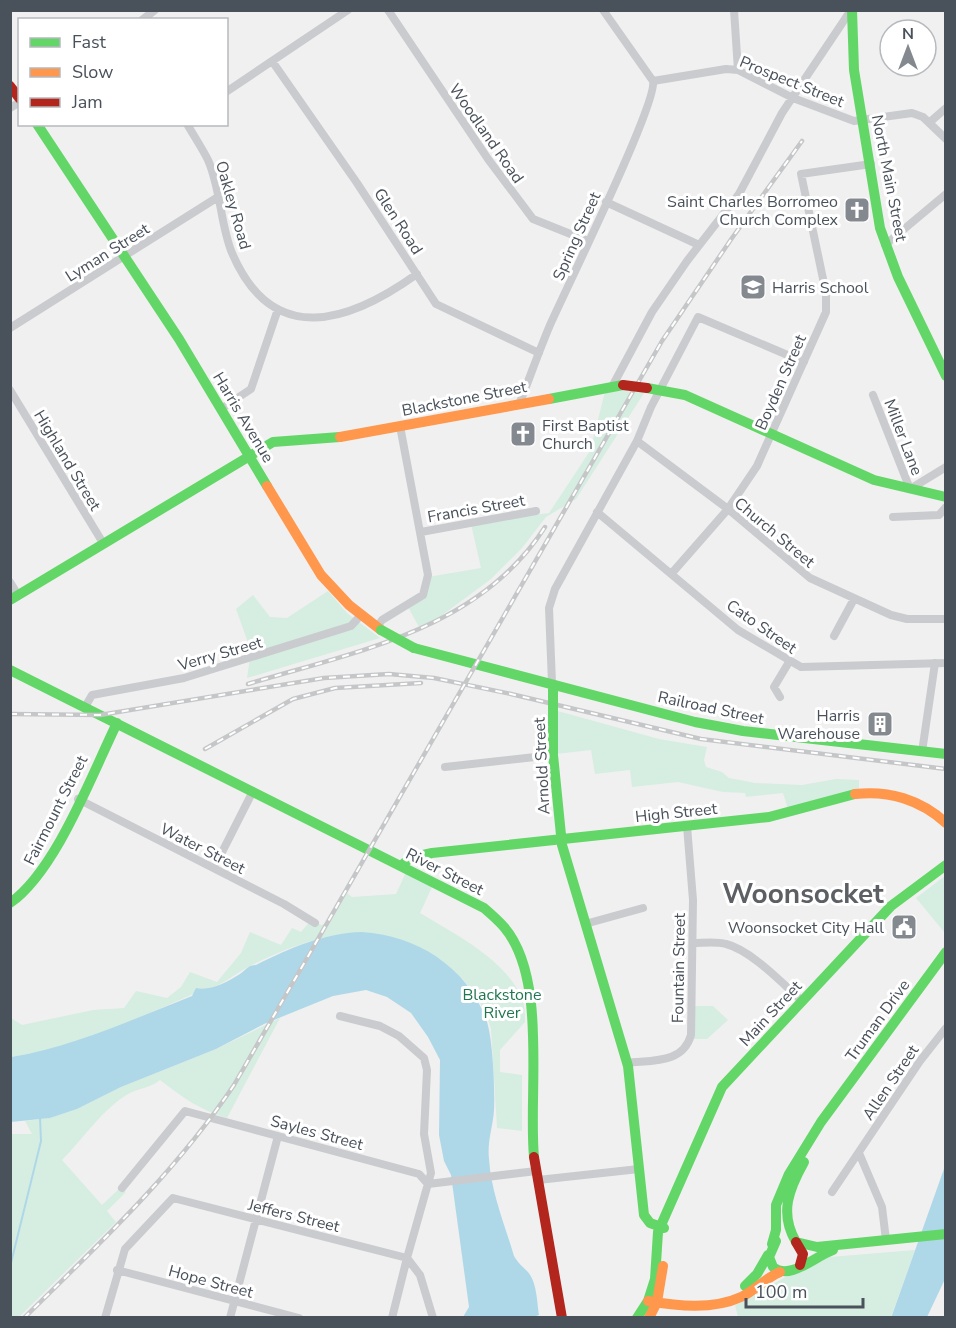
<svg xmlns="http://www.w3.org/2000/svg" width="956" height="1328" viewBox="0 0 956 1328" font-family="'Nunito Sans',sans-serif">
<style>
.green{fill:#d6ede1}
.water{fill:#aed8e8}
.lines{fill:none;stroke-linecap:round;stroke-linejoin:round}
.stream{stroke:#aed8e8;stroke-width:2}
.street{stroke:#cacbce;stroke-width:8}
.fast{stroke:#63d668;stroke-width:10}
.slow{stroke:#ff974d;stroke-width:10}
.jam{stroke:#b3261e;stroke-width:10}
.rail-casing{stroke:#c5c6c8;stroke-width:4.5}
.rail{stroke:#fff;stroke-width:2;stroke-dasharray:7;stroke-linecap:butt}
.fast-bridge{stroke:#63d668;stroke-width:10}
.jam-bridge{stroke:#b3261e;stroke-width:10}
.labels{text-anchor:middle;stroke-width:6;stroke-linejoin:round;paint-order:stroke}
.street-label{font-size:16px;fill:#49515b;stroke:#fff}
.poi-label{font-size:16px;fill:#49515b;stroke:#fff;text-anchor:end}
.park-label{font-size:16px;fill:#207650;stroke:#fff}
.town-label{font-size:28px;font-weight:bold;fill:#5c5f63;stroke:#fff}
</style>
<rect width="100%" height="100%" fill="#f0f0f0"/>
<path class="green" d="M606,388L646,390L576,499L546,517L522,548L491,579L437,619L419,627L408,607L425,594L428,577L481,568L471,524L549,513L590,451Z
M328,591L347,613L380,638L247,678L251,651L236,609L253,595L270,617L287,618Z
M554,710L659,739L707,747L704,760L706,767L722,772L729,778L755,783L802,785L836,779L859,780V796L788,809L783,793L746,797L745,793L723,792L678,782L632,787L630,770L595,774L591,750L556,754Z
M406,872L433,885L420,913C453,933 507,960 522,999C525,1006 525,1015 525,1022L500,1050V1072L522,1075V1131L497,1128L491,1029C484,1000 461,973 436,957C374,916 312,935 250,966C234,974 220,988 202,990C142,1017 76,1047 11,1057V1018L22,1025L93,1010L124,1008L136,991L167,998L181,987L190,972L217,982L241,953L250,932L281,945L292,928L301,932L311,920L321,925L330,922L347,893L352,897L396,894Z
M945,876V933L916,898Z
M693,1006H713L728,1020L707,1039H690Z
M280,1018L227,1118C201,1111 181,1096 160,1080C150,1088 140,1088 130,1093C104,1107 83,1139 62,1160L102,1205L121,1187L126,1192L107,1211L116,1222L19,1317L11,1318V1134H32L25,1121L50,1118L77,1109L121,1087L216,1049Z
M915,1250L891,1317H738L735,1305L809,1264L830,1257Z"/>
<path class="water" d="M362,932C416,935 467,967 486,1019C493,1037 495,1089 494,1110C493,1127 487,1141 489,1159C491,1192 505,1225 514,1256C518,1263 522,1266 527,1271C537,1281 537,1302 539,1315L531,1318L463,1317L469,1307L451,1175L444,1161L439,1135L440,1060L428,1037L411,1013L387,997L366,990L333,996L264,1024L216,1049L121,1087L77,1109L50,1118L11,1122V1057C73,1047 133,1019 192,996L196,988C210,991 226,983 240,974C247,969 248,965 256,965C290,948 324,933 362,932Z
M945,1166L946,1277L927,1317L891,1318Z"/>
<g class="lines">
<path class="stream" d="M10,1267L41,1141L40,1118"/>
<path class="street" d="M388,10L488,159L533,219L588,241
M603,10L653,81L726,69L738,70L793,98L854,121L912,113L923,117L946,139
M734,10L738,70
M142,20L155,10
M272,61L357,183L436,304L539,353
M226,92L348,10
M10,108L20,102
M930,122L946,108
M187,124C194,136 202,148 208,160C221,189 220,224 232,253C273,349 350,322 417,274
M606,202L699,245
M885,245L946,194
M10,328L218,197
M613,385L652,312L687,261L739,194L782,113L851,10
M10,390L103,543
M873,395L910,489L946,467
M520,402C530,377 539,351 550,325C565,291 658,102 653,81
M221,409L251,389L278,309
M637,441L728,509L810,578L891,615L907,619H946
M597,512L738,630L801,667L946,663
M893,517L939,515L946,507
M421,532L536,511
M672,573L728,509L757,466L826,312V293L801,174L871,164
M10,582L18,595
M377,627L382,620L423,595L428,575L400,426
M834,636L854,599
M552,683L549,608L555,589L637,441L651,407L698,317L804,362
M780,697L774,687L789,662
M85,707L92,695L184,678L351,626L361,615
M922,752L935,663
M445,767L553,755
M78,799L284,904L315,923
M214,868L253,791
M585,924L643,908
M693,943C703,943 716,941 726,944C751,950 783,984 802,1001
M340,1016L380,1026L399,1036L424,1058L427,1070L424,1134L431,1173L407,1258L420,1275L433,1318
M627,1063C652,1060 683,1064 691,1035L693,900L687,826
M859,1153L882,1207L886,1240
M538,1180L639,1169
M122,1188L185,1111L419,1174L428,1184L536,1171
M832,1192L920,1061L946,1028
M117,1270L299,1318
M105,1318L125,1249L173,1198L407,1258L392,1318
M230,1318L278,1136"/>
<path class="fast" d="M852,10L854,70L880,228L898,277L946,376
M37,124L179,339L267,486
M647,388L685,395L874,480L946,497
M549,399L623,385
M10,600L273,442L340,437
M414,648L695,722L743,731L946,754
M10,670L484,908C491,914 498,920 504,927C548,978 528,1094 534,1157
M553,719V755L562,845L628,1066L644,1215L650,1223L664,1228
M401,866L410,858L432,853L769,817L855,794
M10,903C56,871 92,774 117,723
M804,1162C789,1189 779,1213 796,1242L817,1247L946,1234
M776,1241L769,1257L773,1267C790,1281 815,1256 833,1250
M772,1244L776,1230V1205L789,1174L821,1122L946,952
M745,1286L757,1274L768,1255
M637,1318L648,1301L655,1279L658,1232L722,1087L891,906L946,865"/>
<path class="slow" d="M340,437L549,399
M267,486L321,575L349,605L381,630
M855,794C889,790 921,800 946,823
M648,1301C677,1306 713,1310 741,1297C755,1291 765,1278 780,1272
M649,1318L657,1302L663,1266"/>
<path class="jam" d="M10,86L20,99
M534,1157L562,1318
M796,1242L803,1254L800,1265"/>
<g class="rail-casing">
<path id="rail" d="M248,684C357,651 479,630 545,527
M10,714L100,715L324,678L389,674L434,678L511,694L701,739L946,769
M205,749L293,699L335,688L421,683
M24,1318C99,1244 175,1173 234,1085L662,341L732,238L802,141"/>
</g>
<use href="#rail" class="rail"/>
<path class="fast-bridge" d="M381,630L414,648
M553,690V719"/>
<path class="jam-bridge" d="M623,385L647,388"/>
</g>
<defs>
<g id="church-square" transform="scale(1.35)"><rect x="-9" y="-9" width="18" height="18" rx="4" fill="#83898f" stroke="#fff"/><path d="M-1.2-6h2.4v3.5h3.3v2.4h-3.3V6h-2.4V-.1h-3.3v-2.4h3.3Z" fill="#fff"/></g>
<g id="school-square" transform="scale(1.35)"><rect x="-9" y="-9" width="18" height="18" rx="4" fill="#83898f" stroke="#fff"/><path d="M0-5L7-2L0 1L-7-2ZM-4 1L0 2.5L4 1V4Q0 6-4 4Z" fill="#fff"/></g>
<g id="building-square" transform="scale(1.35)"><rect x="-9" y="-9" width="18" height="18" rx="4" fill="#83898f" stroke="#fff"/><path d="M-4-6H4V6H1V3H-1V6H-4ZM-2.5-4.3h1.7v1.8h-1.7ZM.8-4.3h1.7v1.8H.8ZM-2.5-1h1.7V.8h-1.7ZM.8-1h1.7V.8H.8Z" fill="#fff"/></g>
<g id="civic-square" transform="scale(1.35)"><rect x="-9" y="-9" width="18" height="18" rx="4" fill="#83898f" stroke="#fff"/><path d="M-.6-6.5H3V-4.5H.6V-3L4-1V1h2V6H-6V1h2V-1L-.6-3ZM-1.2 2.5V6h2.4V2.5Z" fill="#fff"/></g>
</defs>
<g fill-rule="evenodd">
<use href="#church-square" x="857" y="210"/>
<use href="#school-square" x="753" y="287"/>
<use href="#church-square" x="523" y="434"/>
<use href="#building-square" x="880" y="724"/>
<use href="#civic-square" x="904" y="927"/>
</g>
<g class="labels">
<g class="street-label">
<text transform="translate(792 81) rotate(22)" y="6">Prospect Street</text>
<text transform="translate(487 133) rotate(55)" y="6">Woodland Road</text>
<text transform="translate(890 178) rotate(79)" y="6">North Main Street</text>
<text transform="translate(234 205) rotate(74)" y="6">Oakley Road</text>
<text transform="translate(399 221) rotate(57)" y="6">Glen Road</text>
<text transform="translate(576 236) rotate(-66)" y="6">Spring Street</text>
<text transform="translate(107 252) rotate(-32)" y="6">Lyman Street</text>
<text transform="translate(780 382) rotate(-66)" y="6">Boyden Street</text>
<text transform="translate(464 398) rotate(-11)" y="6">Blackstone Street</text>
<text transform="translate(244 417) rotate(59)" y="6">Harris Avenue</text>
<text transform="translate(904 437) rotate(69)" y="6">Miller Lane</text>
<text transform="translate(68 460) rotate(59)" y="6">Highland Street</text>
<text transform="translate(476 508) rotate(-10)" y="6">Francis Street</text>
<text transform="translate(775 532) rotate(40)" y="6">Church Street</text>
<text transform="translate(762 626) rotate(35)" y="6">Cato Street</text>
<text transform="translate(220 653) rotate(-16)" y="6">Verry Street</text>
<text transform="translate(711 707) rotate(12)" y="6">Railroad Street</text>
<text transform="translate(541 766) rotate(-93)" y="6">Arnold Street</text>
<text transform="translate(55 810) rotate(-63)" y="6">Fairmount Street</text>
<text transform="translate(676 812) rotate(-6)" y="6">High Street</text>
<text transform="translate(203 848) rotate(27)" y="6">Water Street</text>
<text transform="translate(445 871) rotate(27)" y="6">River Street</text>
<text transform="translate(678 968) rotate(-89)" y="6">Fountain Street</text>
<text transform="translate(770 1013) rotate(-47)" y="6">Main Street</text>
<text transform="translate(877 1020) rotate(-54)" y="6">Truman Drive</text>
<text transform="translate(890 1082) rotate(-56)" y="6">Allen Street</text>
<text transform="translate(317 1132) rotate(15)" y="6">Sayles Street</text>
<text transform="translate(294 1215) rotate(14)" y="6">Jeffers Street</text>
<text transform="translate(211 1281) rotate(15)" y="6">Hope Street</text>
</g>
<g class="poi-label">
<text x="838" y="207">Saint Charles Borromeo<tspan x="838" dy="18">Church Complex</tspan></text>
<text x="772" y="293" text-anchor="start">Harris School</text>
<text x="542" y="431" text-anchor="start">First Baptist<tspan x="542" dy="18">Church</tspan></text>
<text x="860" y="721">Harris<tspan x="860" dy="18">Warehouse</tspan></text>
<text x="884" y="933">Woonsocket City Hall</text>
</g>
<g class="park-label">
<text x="502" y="1000">Blackstone<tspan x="502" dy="18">River</tspan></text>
</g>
<g class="town-label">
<text x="803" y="903">Woonsocket</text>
</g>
</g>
<rect width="956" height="1328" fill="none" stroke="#49515b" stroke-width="24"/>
<rect x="18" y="18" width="210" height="108" fill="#ffffff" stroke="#b6b9bd" stroke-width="1.5"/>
<rect x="30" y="38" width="30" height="9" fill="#63d668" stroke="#b6b9bd" stroke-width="1.5"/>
<text x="72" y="48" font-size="18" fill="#49515b">Fast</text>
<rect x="30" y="68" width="30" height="9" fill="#ff974d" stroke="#b6b9bd" stroke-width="1.5"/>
<text x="72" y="78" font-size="18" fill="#49515b">Slow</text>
<rect x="30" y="98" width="30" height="9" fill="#b3261e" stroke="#b6b9bd" stroke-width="1.5"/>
<text x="72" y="108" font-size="18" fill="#49515b">Jam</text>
<g transform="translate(908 48)"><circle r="28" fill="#ffffff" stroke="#b6b9bd" stroke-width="1.5"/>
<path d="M0-4.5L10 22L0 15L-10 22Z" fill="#83898f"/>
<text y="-9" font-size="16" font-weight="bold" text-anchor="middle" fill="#49515b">N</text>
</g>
<path d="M746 1298v9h117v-9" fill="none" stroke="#49515b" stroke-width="3"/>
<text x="755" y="1298" font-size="18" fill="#49515b" stroke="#ffffff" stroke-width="4.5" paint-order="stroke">100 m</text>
</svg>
